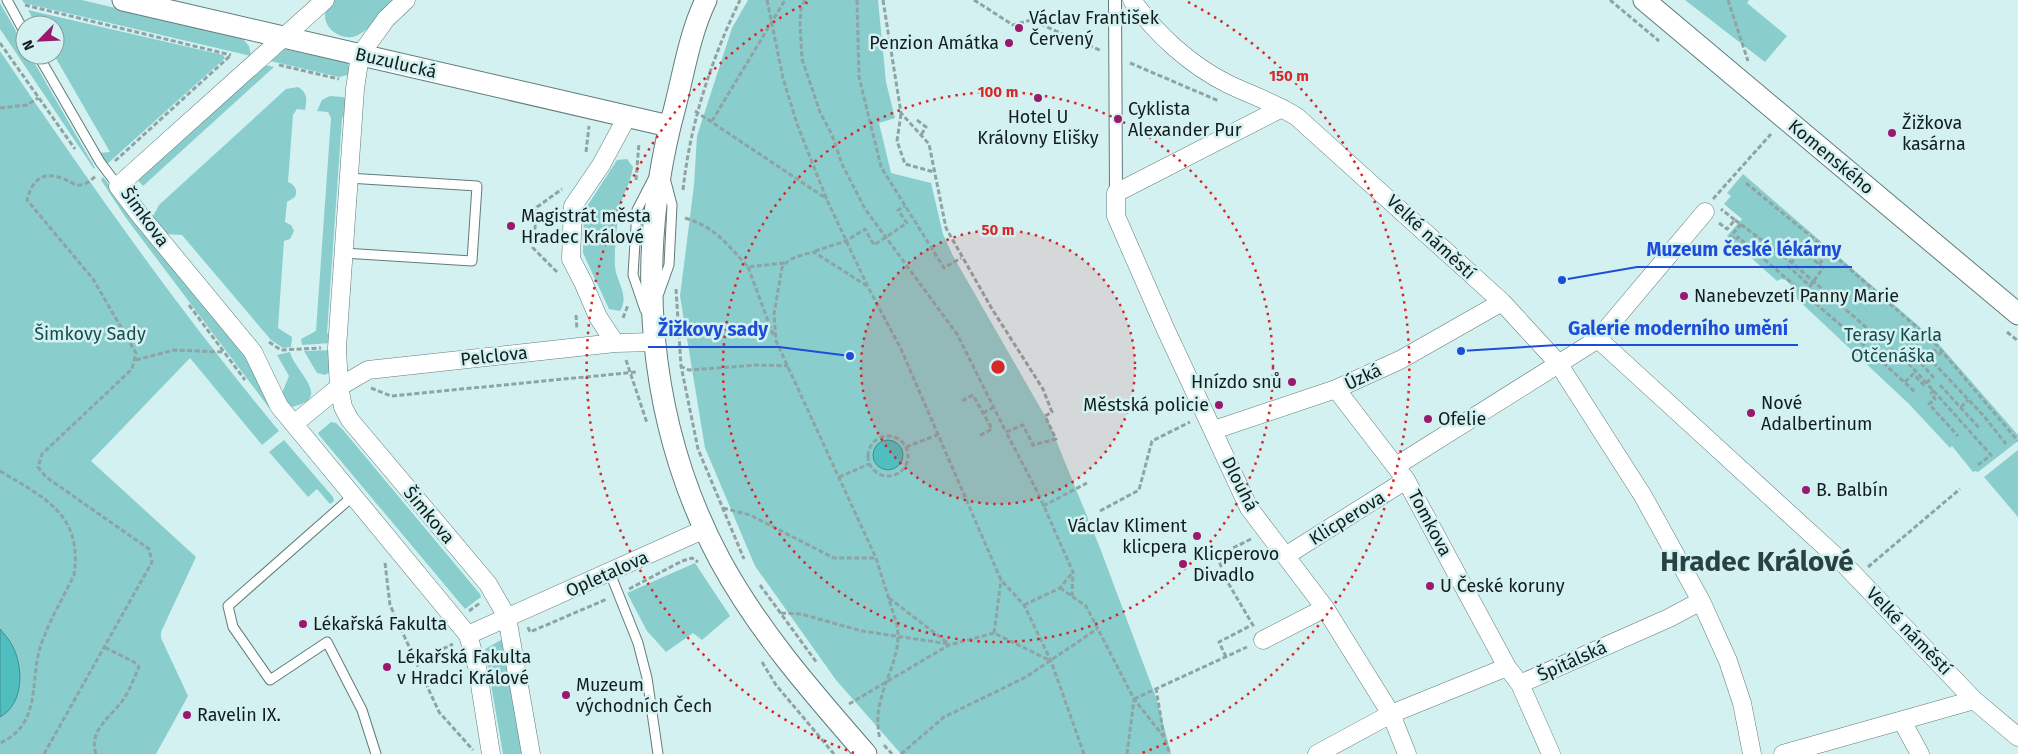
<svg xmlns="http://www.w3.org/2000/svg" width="2018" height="754" viewBox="0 0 2018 754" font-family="'Fira Sans',sans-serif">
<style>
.green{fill:#8acdcd}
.water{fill:#50bebf;stroke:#3d8e8e}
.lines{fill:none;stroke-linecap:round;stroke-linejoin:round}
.service-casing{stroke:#617b7b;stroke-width:11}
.pedestrian-casing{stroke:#617b7b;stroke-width:14}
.minor-casing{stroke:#617b7b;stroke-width:19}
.tertiary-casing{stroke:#617b7b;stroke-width:23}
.path{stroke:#8ea4a4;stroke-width:3;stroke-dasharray:5 2.5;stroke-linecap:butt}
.service{stroke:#fff;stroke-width:9}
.pedestrian{stroke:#fff;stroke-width:12}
.minor{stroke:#fff;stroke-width:18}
.tertiary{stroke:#fff;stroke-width:21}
.ring{fill:none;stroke:#d62828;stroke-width:2.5;stroke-dasharray:2.5 5}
.poi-dot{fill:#9a186e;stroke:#d4f1f1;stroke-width:2}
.labels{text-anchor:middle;stroke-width:5;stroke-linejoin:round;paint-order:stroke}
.poi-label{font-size:18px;fill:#121d1d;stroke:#d4f1f1;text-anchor:start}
.street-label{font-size:18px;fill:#121d1d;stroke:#d4f1f1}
.park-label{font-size:18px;fill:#1b4c4c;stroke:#d4f1f1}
.town-label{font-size:28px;font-weight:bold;fill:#294141;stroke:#d4f1f1}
.centre{fill:#d62828;stroke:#d4f1f1;stroke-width:2.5}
.ring-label{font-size:15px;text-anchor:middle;font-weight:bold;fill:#d62828;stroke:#d4f1f1;stroke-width:5;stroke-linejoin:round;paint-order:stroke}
.leader{fill:none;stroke:#1d4ed8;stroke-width:2}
.callout-dot{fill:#1d4ed8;stroke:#d4f1f1;stroke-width:2}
.callout-label{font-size:19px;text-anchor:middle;font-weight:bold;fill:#1d4ed8;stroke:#d4f1f1;stroke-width:5;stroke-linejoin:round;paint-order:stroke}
</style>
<rect width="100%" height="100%" fill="#d4f1f1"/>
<path class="green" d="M22,0H82L242,38L249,46L251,56L24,3Z
M333,0H396C385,11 372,28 358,35C343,43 320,28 326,10C328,7 331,3 333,0Z
M748,0H878L886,82L895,118L879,123L891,173L931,183L943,234L953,256L1049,423L1100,548L1157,700L1171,754H901L836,680L755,566L705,448L680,296L694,185L697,136L732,28Z
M1685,0H1749L1747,3L1787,36L1765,62Z
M0,3L25,47V55H30L95,168L94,169L0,29Z
M28,10L223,55L225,58L106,165L99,153L110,152L54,55L55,25H36Z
M284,49L348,63L351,74L339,77L266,60L277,51Z
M0,51C88,181 178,310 279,431L262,445L190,358L91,461L196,557L161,632V638L188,696L156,754H0Z
M261,64L274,67L143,186L136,178Z
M298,87C308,93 307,100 305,110L297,109L293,115L288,182C295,185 298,190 295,197L287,202L285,222L291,225L294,231L290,239L284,241L278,328L292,337L291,347L283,348L271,340L182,235L163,234L152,218L159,205L286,89Z
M330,96L343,97L348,100V109L342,118L327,333L332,340L331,343L302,345L301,339L316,331L331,118L328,112L317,111L322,100Z
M627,159L633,167C631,183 623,193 620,207C617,223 614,251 615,266C616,282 630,295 620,311L609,309L583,253L584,211L617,160Z
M1743,174L1936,341L2018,435V441L1978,472L1975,471L1973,472L1952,446L1950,448L1909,404L1797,299L1796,290L1786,280L1781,279L1777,281L1727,236L1742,219L1724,204L1731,196L1727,193Z
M103,177L156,246L240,347L254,369L270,409L126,218L101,180Z
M332,350L330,372L325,375L317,373L304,351Z
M290,352C294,371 335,399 291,407L280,398L289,376L277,355Z
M331,422L336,423L343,430L480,594L481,597L465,609L319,435L318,433Z
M284,440L333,497L334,501L330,504L317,489L308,497L269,452Z
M2018,450V517L1984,477Z
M695,563L730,616L702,640L693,633L666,652L647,631L627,593Z
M501,640L504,641L524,754H503L485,649Z"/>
<path class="water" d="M873 455a15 15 0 1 1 30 0a15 15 0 1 1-30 0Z
M0,629C4,634 9,639 12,645C24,667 24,704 0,717Z"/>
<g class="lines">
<g class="service-casing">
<path id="service" d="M7,0L25,33
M38,55L100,162L118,186
M343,253L472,261L477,186L348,178
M659,293L669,265L672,205L666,182
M645,310L633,275L637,210L654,177
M353,496L228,606L233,627L270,680L327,642L362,710L376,754
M610,573L638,643L647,678L658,754"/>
</g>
<g class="pedestrian-casing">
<path id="pedestrian" d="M1115,0L1116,193"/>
</g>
<g class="minor-casing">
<path id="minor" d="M325,0L118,186L139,214L253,352L279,406L468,635L477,666L491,754
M406,0L386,19L360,55L355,89L337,348L339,387L343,407L350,420L488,584L507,617L531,754
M1132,0C1156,34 1190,65 1228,84C1251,95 1275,103 1297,117L1502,302L1558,363L1643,496L1701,601L1728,661L1742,703L1752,754
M1282,108L1116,193V216L1165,328L1249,508L1325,608L1391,714L1407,754
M1598,339L1844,564L1974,700L2018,737
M615,343L598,317L583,282L571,259L573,206L601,165L627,117
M1336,389L1406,480L1507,667
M294,424L339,387L368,370L615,343L654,342
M1214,430L1336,389L1400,360L1502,302
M1396,466L1598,339L1705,212
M1287,555L1406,480
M468,635L705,529
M1263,640L1325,608
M1520,684L1551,754
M1902,721L1920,754
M1317,754L1391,714L1507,667L1520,684L1669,618L1701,601
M1783,754L1974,700"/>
</g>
<g class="tertiary-casing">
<path id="tertiary" d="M123,0L669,126
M706,0C690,33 684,71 675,107C634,257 646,422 720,560C759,632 813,693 866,754
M1644,0L2018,314"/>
</g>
<path class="path" d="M767,0L783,78L797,124L827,200L868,287L901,349L1001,580L1024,605L1051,661L1084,754
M805,0L801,7L800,24L802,59L820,112L832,135L842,164L865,209L957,334L1006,432
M857,0L859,77L881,167L944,268L961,258
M883,0L901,113L929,144L946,228L992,309L1043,389L1052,412L1045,416L1056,439L1033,445L1023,425L1006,432L1038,493L1073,572L1072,596
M974,0L1013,25L1031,20L1102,51
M1610,0L1659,41
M1728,0L1748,61
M25,5L231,55
M0,43L75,149
M1130,63L1219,101
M279,65L339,79
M0,108L27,105L38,98
M695,111L827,199
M901,114L897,141L905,164L934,172
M917,120L926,127L921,135
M712,121L785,0
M586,152L589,126
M115,161L231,55
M636,180L639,143
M1746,183L1830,252L1934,342L2018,441
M683,190C690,124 711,60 740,0
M1713,199L1771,134
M685,218C715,227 727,244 748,267L784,263
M1735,220L1791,262L1912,367L1991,455L1978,465
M1719,223L1727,229L1735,220L1721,209
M1741,224L1731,236L1735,240L1738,237L1864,345L1916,393
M1803,250L1823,268L1810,286L1788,266Z
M815,251L846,241L865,229L874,245L907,223L898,210L905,206
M1808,254L1818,242
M1819,264L1830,252
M748,267L774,337
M557,272L533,248L537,207L562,189
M867,286L814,252C803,255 788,257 782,268L774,314L776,341L876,558L897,625C904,665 869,694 880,739
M676,289L681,366L698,449L744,559
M189,305L245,380
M576,315L577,330
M623,318L628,305
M2007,332L2018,341
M269,342L281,350L321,348
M1928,357L1983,415L2006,444
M136,360L174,350L224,352
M626,360L647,423
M680,366L689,370L758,365L788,366
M1905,382L1913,374L1924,385L1933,377L1921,363L1934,350L1938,355L1942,352
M1940,385L1980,429
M371,388L391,396L636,372
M1934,390L1931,393L1935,399L1929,404L1958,436
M962,401L973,395L992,429L979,436
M1961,407L1968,400
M983,413L994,407
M868 456a20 20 0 1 1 40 0a20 20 0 1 1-40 0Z
M906,447L937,435
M0,471C45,498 83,515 74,575C63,598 49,621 41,645C29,679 43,724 0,743
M839,477L869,464
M1043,506L1087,483
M723,508L750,515L834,558H876
M1100,511L1139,490L1152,441L1190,422
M1251,539L1217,556L1227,581L1254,627
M385,563L390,605L439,712L473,750
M1868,567L1960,489
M760,585L817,663
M1060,588L1086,606L1134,699L1164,737
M629,589L682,561L692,558L698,562
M889,598L949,644
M1024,605L1060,588L1072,573
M469,611L480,603
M781,613L801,614L862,631L949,644
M528,627L530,632L607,599
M994,633L1001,580
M1226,657L1219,642L1250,626
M416,662L453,644
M762,662L776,685L834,754
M1156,688L1164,737L1170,754
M1134,699L1247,647
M849,704L949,645L994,633L1051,661
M884,745L892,754
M44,754L152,562L149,549L46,477L38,467L42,454L132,369L136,353L93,279L27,200C32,180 43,170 64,179C69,181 74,185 79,185C86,185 91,180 96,176
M96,754C88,730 111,717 123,700C130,690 134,678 139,667L134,662L104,647
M901,754L944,717L1026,677L1097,629
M1127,754L1134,699"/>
<use href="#service" class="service"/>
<use href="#pedestrian" class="pedestrian"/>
<use href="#minor" class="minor"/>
<use href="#tertiary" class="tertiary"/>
</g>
<circle cx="998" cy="367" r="137" fill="#d62828" fill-opacity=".12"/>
<g class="ring">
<circle cx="998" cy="367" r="137"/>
<circle cx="998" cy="367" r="275"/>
<path d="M854 753A412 412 0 0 1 808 2M1188 2A412 412 0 0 1 1142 753"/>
</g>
<g class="poi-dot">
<circle cx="1019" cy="28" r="5"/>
<circle cx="1009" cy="43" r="5"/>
<circle cx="1038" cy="98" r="5"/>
<circle cx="1118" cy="119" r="5"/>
<circle cx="1892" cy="133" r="5"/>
<circle cx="511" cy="226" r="5"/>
<circle cx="1684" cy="296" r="5"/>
<circle cx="1292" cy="382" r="5"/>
<circle cx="1219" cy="405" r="5"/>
<circle cx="1751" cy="413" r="5"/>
<circle cx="1428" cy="419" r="5"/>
<circle cx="1806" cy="490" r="5"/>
<circle cx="1197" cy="536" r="5"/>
<circle cx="1183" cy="564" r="5"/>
<circle cx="1430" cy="586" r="5"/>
<circle cx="303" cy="624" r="5"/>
<circle cx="387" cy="667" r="5"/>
<circle cx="566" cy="695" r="5"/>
<circle cx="187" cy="715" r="5"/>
</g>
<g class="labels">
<g class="poi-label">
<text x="1029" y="24">Václav František<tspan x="1029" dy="21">Červený</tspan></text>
<text x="999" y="49" text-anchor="end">Penzion Amátka</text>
<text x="1128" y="115">Cyklista<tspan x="1128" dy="21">Alexander Pur</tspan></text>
<text x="1038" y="123" text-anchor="middle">Hotel U<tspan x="1038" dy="21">Královny Elišky</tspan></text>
<text x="1902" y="129">Žižkova<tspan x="1902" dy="21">kasárna</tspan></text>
<text x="521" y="222">Magistrát města<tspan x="521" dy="21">Hradec Králové</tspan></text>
<text x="1694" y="302">Nanebevzetí Panny Marie</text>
<text x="1282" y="388" text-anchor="end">Hnízdo snů</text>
<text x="1761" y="409">Nové<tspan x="1761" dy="21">Adalbertinum</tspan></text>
<text x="1209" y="411" text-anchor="end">Městská policie</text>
<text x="1438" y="425">Ofelie</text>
<text x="1816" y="496">B. Balbín</text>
<text x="1187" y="532" text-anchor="end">Václav Kliment<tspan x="1187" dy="21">klicpera</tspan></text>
<text x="1193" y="560">Klicperovo<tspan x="1193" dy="21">Divadlo</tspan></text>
<text x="1440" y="592">U České koruny</text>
<text x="313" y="630">Lékařská Fakulta</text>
<text x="397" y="663">Lékařská Fakulta<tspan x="397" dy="21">v Hradci Králové</tspan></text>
<text x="576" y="691">Muzeum<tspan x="576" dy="21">východních Čech</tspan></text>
<text x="197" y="721">Ravelin IX.</text>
</g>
<g class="street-label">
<text transform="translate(396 63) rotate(13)" y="6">Buzulucká</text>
<text transform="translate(1831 157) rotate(40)" y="6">Komenského</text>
<text transform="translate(145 217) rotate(54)" y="6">Šimkova</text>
<text transform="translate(1431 237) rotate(43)" y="6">Velké náměstí</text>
<text transform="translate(494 356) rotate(-6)" y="6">Pelclova</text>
<text transform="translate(1363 377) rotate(-25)" y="6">Úzká</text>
<text transform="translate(1240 484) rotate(63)" y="6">Dlouhá</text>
<text transform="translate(429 515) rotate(50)" y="6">Šimkova</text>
<text transform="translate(1347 518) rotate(-32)" y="6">Klicperova</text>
<text transform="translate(1430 523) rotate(62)" y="6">Tomkova</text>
<text transform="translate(607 574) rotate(-24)" y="6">Opletalova</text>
<text transform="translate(1909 631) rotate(46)" y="6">Velké náměstí</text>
<text transform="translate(1572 661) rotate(-24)" y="6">Špitálská</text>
</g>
<g class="park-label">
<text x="90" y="340">Šimkovy Sady</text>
<text x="1893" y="341">Terasy Karla<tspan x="1893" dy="21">Otčenáška</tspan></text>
</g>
<g class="town-label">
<text x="1757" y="571">Hradec Králové</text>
</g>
</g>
<circle cx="998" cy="367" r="8" class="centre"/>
<g class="ring-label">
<text x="1289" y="81">150 m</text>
<text x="998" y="97">100 m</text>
<text x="998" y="235">50 m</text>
</g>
<path class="leader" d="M1562 280L1637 267H1852M1461 351L1558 345H1798M850 356L779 347H648"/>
<g class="callout-dot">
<circle cx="1562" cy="280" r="5"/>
<circle cx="1461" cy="351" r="5"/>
<circle cx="850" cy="356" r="5"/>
</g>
<g class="callout-label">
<text x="1744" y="256">Muzeum české lékárny</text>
<text x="1678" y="335">Galerie moderního umění</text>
<text x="713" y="336">Žižkovy sady</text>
</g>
<g transform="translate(40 40) rotate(246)"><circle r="24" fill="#d4f1f1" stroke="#869c9c"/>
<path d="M0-4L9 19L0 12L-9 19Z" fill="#9a186e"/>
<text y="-8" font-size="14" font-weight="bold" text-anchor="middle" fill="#121d1d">N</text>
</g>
</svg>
